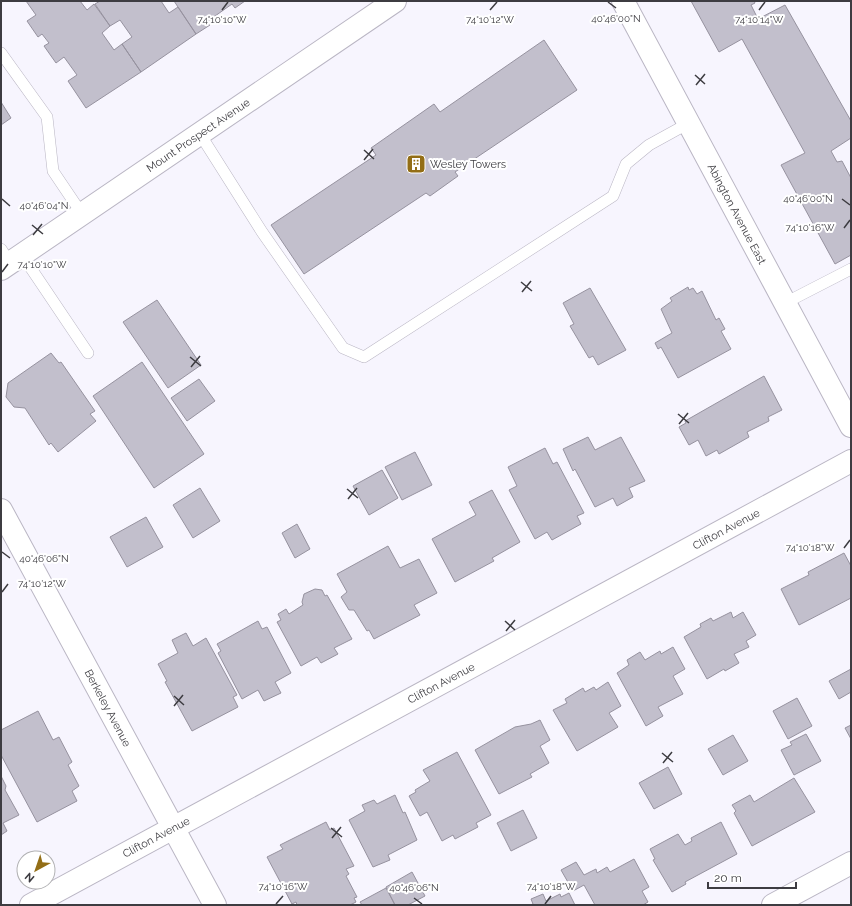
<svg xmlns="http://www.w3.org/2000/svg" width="852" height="906" viewBox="0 0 852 906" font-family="Raleway,sans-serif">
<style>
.building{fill:#c2bfcc;stroke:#96929f}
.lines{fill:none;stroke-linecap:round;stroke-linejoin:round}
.service-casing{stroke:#bab6c4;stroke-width:12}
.minor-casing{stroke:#bab6c4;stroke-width:24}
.tertiary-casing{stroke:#bab6c4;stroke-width:24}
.secondary-casing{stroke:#bab6c4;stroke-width:24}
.service{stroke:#fff;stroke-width:11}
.minor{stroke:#fff;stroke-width:22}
.tertiary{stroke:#fff;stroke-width:22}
.secondary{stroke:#fff;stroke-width:22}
.ticks{fill:none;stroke:#3d3c41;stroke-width:1.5}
.labels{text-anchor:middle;stroke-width:4;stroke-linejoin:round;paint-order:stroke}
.street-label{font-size:11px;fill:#3d3c41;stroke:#fff}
.poi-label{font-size:11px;fill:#3d3c41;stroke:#fff;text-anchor:start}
.ticks-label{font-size:10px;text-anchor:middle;fill:#3d3c41;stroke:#fff;stroke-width:4;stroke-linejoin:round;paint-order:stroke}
</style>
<rect width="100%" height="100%" fill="#f7f5fe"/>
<path class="building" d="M26,1H80L87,10L94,4L110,26L102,33L114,50L122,44L141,72L86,108L68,81L77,75L64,57L56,63L44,46L49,43L42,34L38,37L27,21L36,15Z
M100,1H161L169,13L178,7L196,34L141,72L122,44L132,37L120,20L110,26L95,4Z
M174,1H245L235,8L232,4L208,21L210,25L196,34Z
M691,1H754L755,3L751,5L758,19L785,5L851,121V138L831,151L837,162L842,161L851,178V255L835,264L781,165L805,153L742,39L719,52Z
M544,40L577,90L455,172L458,176L430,196L426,193L304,274L271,225L376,155L371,148L434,104L440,112Z
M1,102L11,118L1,125Z
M688,287L689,290L693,288L697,294L702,291L716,320L719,318L725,329L721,331L731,349L678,378L661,347L658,349L655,343L672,333L661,309L672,301L670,298Z
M590,288L626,350L598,365L593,356L589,358L570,326L574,324L563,303Z
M157,300L201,365L168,388L123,322Z
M51,353L59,363L61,362L95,411L90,414L96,421L58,452L51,443L49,445L25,408L14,407L6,397L8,383Z
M142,362L204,454L154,488L93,396Z
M764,376L782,410L768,417L769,421L747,432L749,437L719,454L717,450L706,456L698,440L689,445L679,427L686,423L685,421Z
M199,379L215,401L187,421L171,398Z
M588,437L595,450L621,437L645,481L629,488L633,497L617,506L613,498L595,507L575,469L573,471L563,449Z
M545,448L553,464L557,462L584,513L577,516L581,524L552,540L547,532L535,539L509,490L517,486L508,467Z
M415,452L432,485L402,500L385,467Z
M382,470L398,498L369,515L353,486Z
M200,488L220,521L193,538L173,505Z
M492,490L520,542L492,558L494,561L455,582L432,539L476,515L469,502Z
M146,517L163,547L127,567L110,537Z
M297,524L310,549L295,558L282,533Z
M388,546L400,568L419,559L437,593L414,605L420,615L374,639L369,630L367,631L354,610H349L341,597L347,592L337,574Z
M844,553L851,566V598L799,625L781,589L809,575L808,572Z
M315,589L322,590L325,596L327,595L352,639L334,648L338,654L321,663L317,657L301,666L277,622L281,620L278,614L286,609L289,614L303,605L302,602L304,594Z
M731,612L733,618L743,612L756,635L746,641L749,647L734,654L739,663L725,671L724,669L707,679L684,637L701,627L700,624L711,618L713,621Z
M258,621L262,629L267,627L291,673L275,682L281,693L264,701L258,690L242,699L218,653L221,651L217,644Z
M186,633L193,646L206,638L237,695L233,697L238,707L192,731L165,682L167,681L158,664L178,653L172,640Z
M673,647L685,669L673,676L683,694L658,707L663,716L646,726L617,673L629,665L627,660L640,652L645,660L660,651L661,654Z
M851,669V692L839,699L829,681Z
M608,682L621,706L609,713L618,727L577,751L553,710L567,703L565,699L583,688L585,692L594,687L596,690Z
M797,698L812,726L788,739L773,711Z
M38,711L53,740L59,737L72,762L68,765L79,786L72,791L77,801L37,822L1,755V730Z
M540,720L550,740L540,746L549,763L530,774L532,777L499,794L475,750L515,727L531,724Z
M851,725V739L845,728Z
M806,734L821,761L794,775L781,750L792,745L790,742Z
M733,735L748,761L723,775L708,749Z
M457,752L491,815L476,823L478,827L455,839L453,835L442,841L427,812L420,816L409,796L416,792L415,790L430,781L423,770Z
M668,767L682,794L654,809L639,783Z
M1,776L6,786L5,790L19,815L3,823L7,831L1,835Z
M794,778L815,812L752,846L734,813L736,811L732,805L750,795L754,802Z
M395,795L403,813L405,812L417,840L388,855L390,860L373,867L349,820L365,811L362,805L374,800L377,804Z
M523,810L537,838L511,851L497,823Z
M326,822L330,830L334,828L354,866L346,869L349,874L346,876L357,897L354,898L356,902L350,905H297L296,902L292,904L267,857L283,849L280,845Z
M721,822L737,854L685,882L686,884L672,892L653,860L655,859L650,849L678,834L685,845L692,841L691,838Z
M634,859L649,887L642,891L648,902L643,905H595L584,885L573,891L561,870L576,862L584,875L596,869L597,873L607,867L610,872Z
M412,872L425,896L408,905H395L386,887Z
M386,888L395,905H362L360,902Z
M569,893L575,905H530L533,904L531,899L543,894L546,901L560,894L561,897Z"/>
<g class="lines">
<g class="service-casing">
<path id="service" d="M1,53L47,117L53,171L82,214
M200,134L262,232L343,348L364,357L613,196L626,164L649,145L689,123
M1,249L10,263
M22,255L88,353
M785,303L851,269"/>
</g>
<g class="minor-casing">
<path id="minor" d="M623,1L851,426
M1,510L215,905
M773,905L851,863"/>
</g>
<g class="tertiary-casing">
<path id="tertiary" d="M31,905L851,461"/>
</g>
<g class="secondary-casing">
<path id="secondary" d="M1,269L395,1"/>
</g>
<use href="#service" class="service"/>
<use href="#minor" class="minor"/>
<use href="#tertiary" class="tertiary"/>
<use href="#secondary" class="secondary"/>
</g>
<path class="ticks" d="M608,2L616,8M222,10L228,2M490,10L497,2M759,10L765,2M695,75L705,84M696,85L705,74M364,150L374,159M364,160L373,149M2,199L10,206M842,199L850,205M32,225L43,234M844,228L850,220M33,235L42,224M2,272L8,264M521,282L532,291M522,292L531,281M190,357L201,366M191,367L200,356M678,414L689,423M679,424L688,413M347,489L358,498M348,499L357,488M844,548L850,540M2,552L10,558M2,592L8,584M505,621L515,630M506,631L515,620M174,696L184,705M174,706L183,695M662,753L673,762M663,763L672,752M331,828L342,837M332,838L341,827M414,898L422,904M276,904L283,896M545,904L551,896"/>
<defs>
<g id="building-square" transform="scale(1)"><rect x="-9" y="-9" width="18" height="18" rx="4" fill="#936e16" stroke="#fff"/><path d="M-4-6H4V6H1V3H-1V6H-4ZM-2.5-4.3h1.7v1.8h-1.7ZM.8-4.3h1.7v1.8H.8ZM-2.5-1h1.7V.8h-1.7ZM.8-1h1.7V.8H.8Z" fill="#fff"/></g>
</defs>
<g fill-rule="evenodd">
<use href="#building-square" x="416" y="164"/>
</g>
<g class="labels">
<g class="street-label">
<text transform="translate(198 135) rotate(-34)" y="4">Mount Prospect Avenue</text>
<text transform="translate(737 214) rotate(62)" y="4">Abington Avenue East</text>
<text transform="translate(726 529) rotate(-28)" y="4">Clifton Avenue</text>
<text transform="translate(441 683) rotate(-28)" y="4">Clifton Avenue</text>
<text transform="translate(108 708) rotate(62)" y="4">Berkeley Avenue</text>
<text transform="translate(156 837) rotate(-28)" y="4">Clifton Avenue</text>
</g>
<g class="poi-label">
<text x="430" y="168">Wesley Towers</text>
</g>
</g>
<g class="ticks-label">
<text x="616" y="22">40°46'00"N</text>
<text x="222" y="23">74°10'10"W</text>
<text x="490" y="23">74°10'12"W</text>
<text x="759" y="23">74°10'14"W</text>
<text x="808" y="202">40°46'00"N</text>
<text x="44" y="209">40°46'04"N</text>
<text x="810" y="231">74°10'16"W</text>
<text x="42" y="268">74°10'10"W</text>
<text x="810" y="551">74°10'18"W</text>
<text x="44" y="562">40°46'06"N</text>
<text x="42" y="587">74°10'12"W</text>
<text x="283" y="890">74°10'16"W</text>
<text x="551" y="890">74°10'18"W</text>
<text x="414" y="891">40°46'06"N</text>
</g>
<rect width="852" height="906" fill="none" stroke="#3d3c41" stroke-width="4"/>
<g transform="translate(36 870) rotate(220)"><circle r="19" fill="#ffffff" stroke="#b1b1b3"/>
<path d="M0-3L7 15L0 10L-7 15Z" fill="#936e16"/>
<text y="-6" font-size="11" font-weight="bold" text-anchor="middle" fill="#3d3c41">N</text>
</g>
<path d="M708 882v6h88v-6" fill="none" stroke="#3d3c41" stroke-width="2"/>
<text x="714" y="882" font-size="12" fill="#3d3c41" stroke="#ffffff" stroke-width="3" paint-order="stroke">20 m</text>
</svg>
